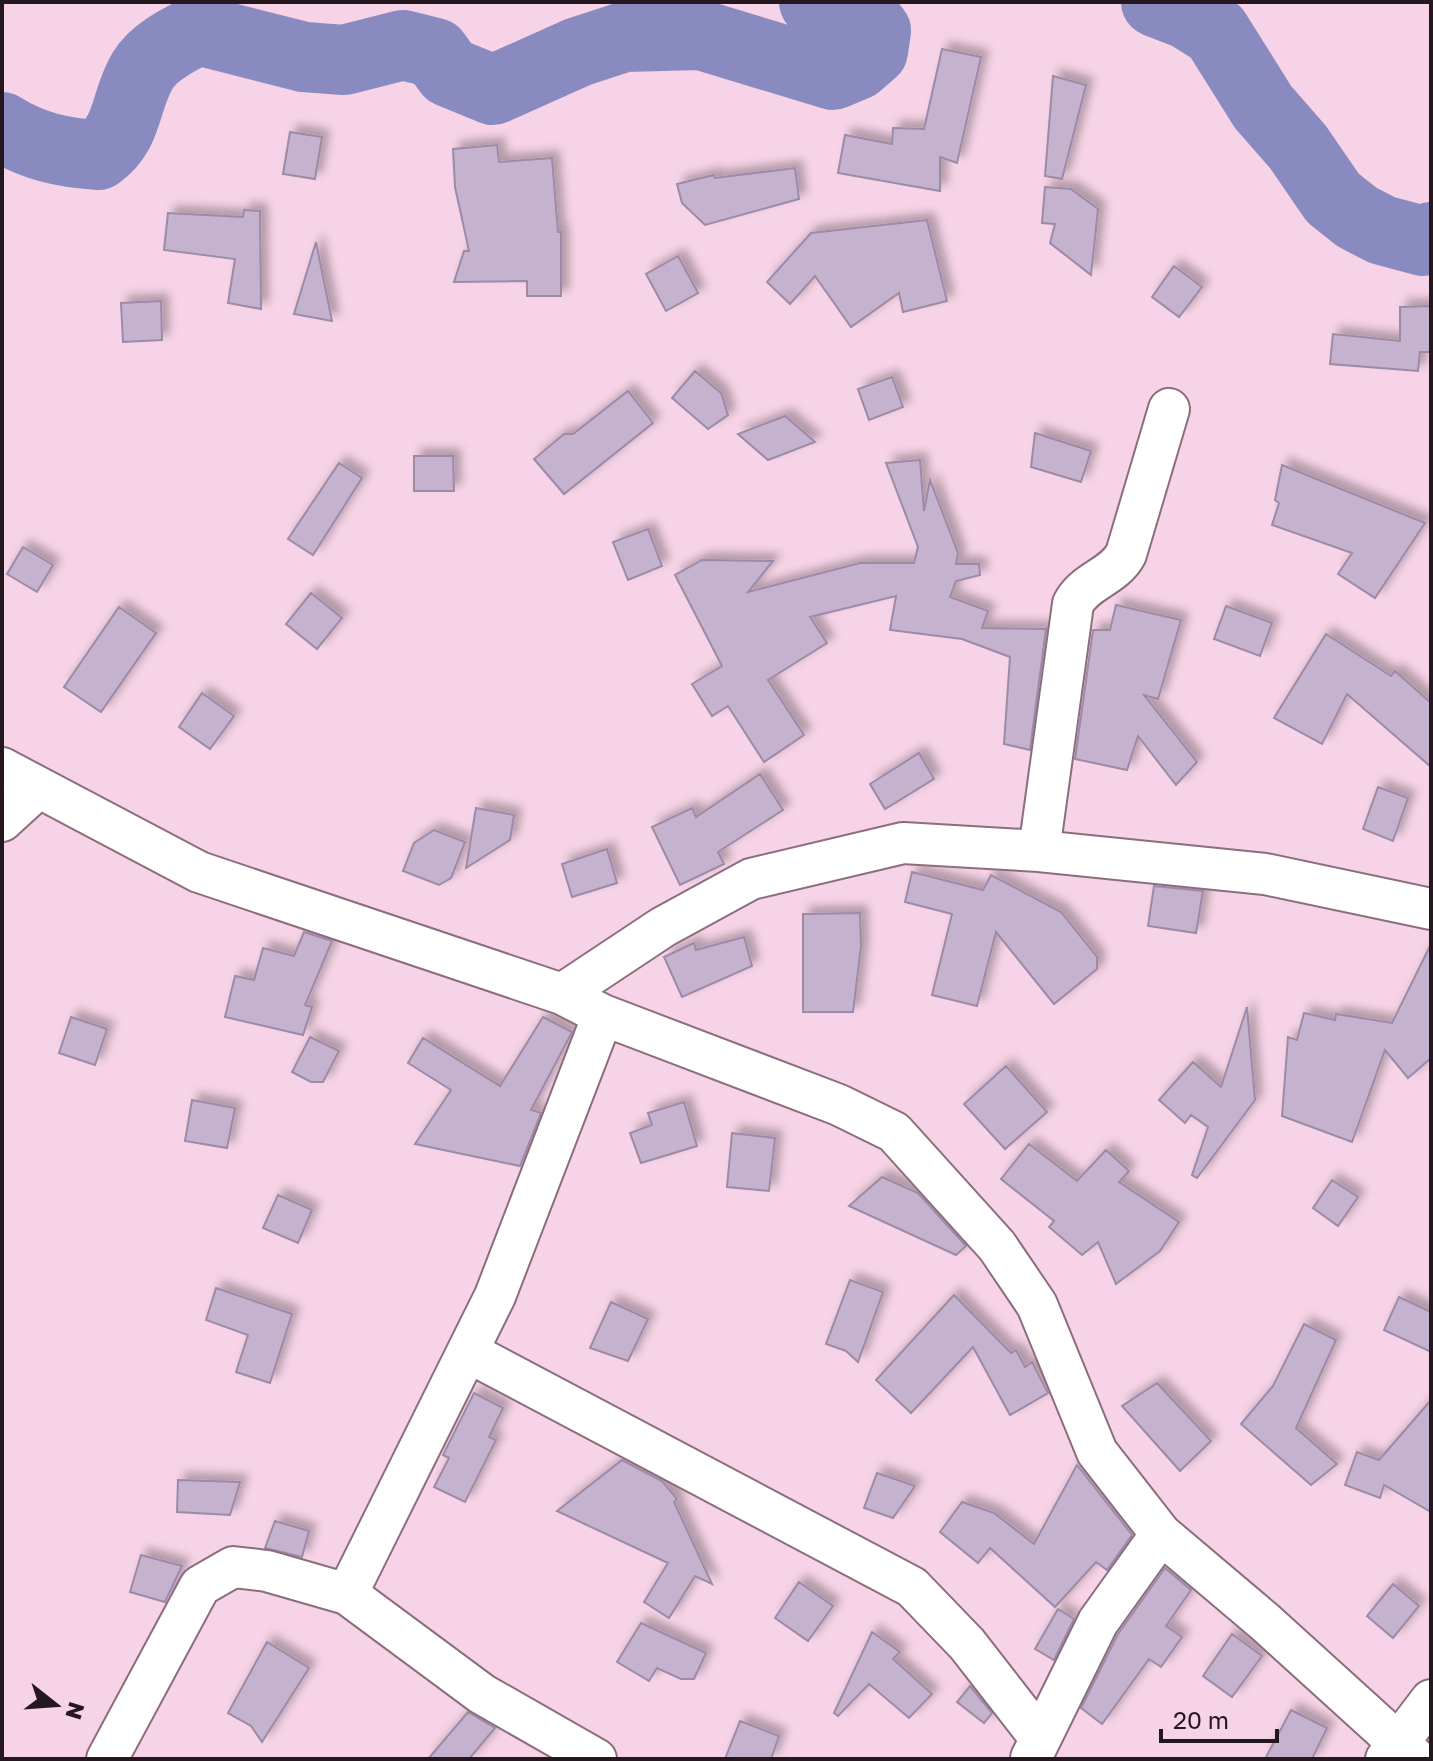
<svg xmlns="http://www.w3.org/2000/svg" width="1433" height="1761" viewBox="0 0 1433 1761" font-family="'Golos Text',sans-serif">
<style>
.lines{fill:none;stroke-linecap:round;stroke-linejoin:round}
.river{stroke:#898bc0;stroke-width:70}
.building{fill:#c4b2cf;stroke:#9c8aa6;stroke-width:2;filter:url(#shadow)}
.minor-casing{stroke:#8c6d7e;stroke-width:44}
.minor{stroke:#fff;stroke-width:40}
</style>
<defs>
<filter id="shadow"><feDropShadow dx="7" dy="-7" stdDeviation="4" flood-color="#0004"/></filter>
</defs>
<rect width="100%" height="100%" fill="#f6d3e6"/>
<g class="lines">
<path class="river" d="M1156,2L1187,14L1216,32L1263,107L1298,147L1333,198L1357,217L1382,230L1423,241L1431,237
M2,127C32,146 63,153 98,155C130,132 124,101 143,70C155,51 180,39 198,30L304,57L344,60L403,45L435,53L449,72L493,90L578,52L624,37L701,35L833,75L857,65L873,51L876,31L862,13L814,2"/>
</g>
<path class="building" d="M942,49L981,57L957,163L940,157V191L838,173L845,135L892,144L893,128L924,129Z
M1053,76L1086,85L1062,179L1045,176Z
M290,132L322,137L315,179L283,174Z
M497,145L499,162L552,158L558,232H561V296H527V281L454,282L464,251H469L455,187L453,149Z
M795,168L799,199L705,225L682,203L677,184L714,175L715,178Z
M1045,187L1071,189L1098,209L1091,275L1050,243L1055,224L1042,223Z
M244,210L260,211L261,309L228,303L235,259L164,250L168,213L243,217Z
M927,220L947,301L903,312L899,293L851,327L815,276L790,304L767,282L811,233Z
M316,242L332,321L294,314Z
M678,256L698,293L666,311L646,274Z
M1174,266L1202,287L1179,317L1152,297Z
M161,301L162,340L123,342L121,303Z
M1431,306V352H1420L1418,371L1330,364L1333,334L1400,341V307Z
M695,371L721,393L728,415L708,429L672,398Z
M892,377L903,407L869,420L858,389Z
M628,391L653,423L564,494L534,459L564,434H573Z
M785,416L815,442L768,460L738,434Z
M1035,433L1091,451L1081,482L1031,467Z
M414,456H453L454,491H414Z
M920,460L924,511L930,480L958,553L956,564H979L980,575L956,581L950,597L988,611L982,628L1046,629L1030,750L1004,744L1010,657L962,639L890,630L896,596L810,617L827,643L768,680L804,735L764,762L728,706L712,716L692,684L722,666L675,575L702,560L773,561L748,592L860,563H914L918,547L886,463Z
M339,463L362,478L313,555L288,539Z
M1282,465L1425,523L1375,598L1338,574L1352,553L1272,525L1279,503L1275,500Z
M648,529L662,566L628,580L613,542Z
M23,547L53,565L37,592L7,574Z
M311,593L342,618L317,649L286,624Z
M1116,605L1181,620L1158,699L1144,695L1197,762L1176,785L1138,736L1127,770L1075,759L1093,630H1110Z
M1226,606L1272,623L1260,656L1214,639Z
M119,607L156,633L101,712L64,687Z
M1326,634L1391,676L1395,671L1431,703V767L1347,694L1322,744L1274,718Z
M202,693L234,716L210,749L179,727Z
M919,753L934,779L885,809L870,784Z
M760,774L783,810L718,852L724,864L680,885L652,827L692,808L696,817Z
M1378,787L1408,798L1393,841L1363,829Z
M476,808L514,815L510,840L466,868Z
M434,830L465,842L451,878L439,885L403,871L414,843Z
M607,849L617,883L572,897L562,864Z
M912,872L983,890L991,875L1061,912L1097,957V969L1054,1004L996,932L977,1006L932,995L952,914L905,902Z
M1154,886L1203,891L1196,933L1148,926Z
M860,913L861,946L853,1012H803V914Z
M304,932L332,941L305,1005L312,1007L303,1035L225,1017L235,976L254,980L263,948L294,956Z
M744,937L752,966L682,997L664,957L694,943L696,950Z
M1431,944V1058L1408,1078L1385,1050L1352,1142L1282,1116L1288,1037L1297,1040L1304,1013L1335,1020L1336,1014L1392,1023Z
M1247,1007L1255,1100L1197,1178L1192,1175L1208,1127L1191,1115L1185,1123L1159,1100L1193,1062L1221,1087Z
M71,1017L107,1029L95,1065L59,1053Z
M543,1017L572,1032L531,1110L541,1113L520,1166L415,1144L451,1090L408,1063L423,1038L500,1086Z
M310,1037L339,1051L323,1082H311L292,1072Z
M1006,1066L1047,1112L1005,1149L964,1104Z
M192,1100L235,1108L227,1148L185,1141Z
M684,1102L697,1146L641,1163L630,1133L652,1125L648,1113Z
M732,1133L775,1138L769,1191L727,1187Z
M1029,1144L1077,1181L1106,1150L1129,1171L1119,1182L1179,1222L1160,1251L1116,1284L1098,1242L1082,1255L1049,1227L1054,1221L1001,1179Z
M882,1177L918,1193L966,1246L956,1255L849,1206Z
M1332,1180L1358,1197L1338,1226L1313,1208Z
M278,1195L312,1210L298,1243L263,1228Z
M850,1280L883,1292L858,1362L846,1351L826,1344Z
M216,1288L292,1314L270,1383L236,1372L248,1335L206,1320Z
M954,1295L1011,1353L1016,1350L1025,1367L1032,1362L1048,1393L1010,1415L973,1347L911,1413L876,1380Z
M1399,1297L1431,1312V1352L1384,1330Z
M611,1302L648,1319L628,1361L590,1348Z
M1304,1324L1336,1340L1296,1428L1337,1464L1311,1485L1241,1424L1273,1386Z
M1157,1383L1211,1441L1180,1471L1122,1406Z
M474,1393L503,1408L489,1437L496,1440L465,1502L434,1487L449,1458L443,1455Z
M1431,1400V1512L1384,1485L1380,1498L1345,1485L1357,1452L1379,1460Z
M622,1460L662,1481L677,1499L674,1502L712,1584L695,1576L669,1618L644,1602L668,1563L557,1511Z
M1077,1465L1132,1535L1107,1570L1096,1562L1055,1607L990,1548L978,1563L940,1532L962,1502L994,1513L1034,1544Z
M877,1473L915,1486L893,1518L864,1508Z
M178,1480L240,1482L230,1515L177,1512Z
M275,1521L309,1531L302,1557L265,1548Z
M141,1555L182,1566L165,1602L130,1592Z
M1165,1568L1191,1590L1166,1626L1182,1637L1161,1667L1149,1659L1102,1724L1081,1708L1118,1634Z
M799,1582L833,1606L808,1641L775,1618Z
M1393,1584L1419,1606L1393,1638L1367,1616Z
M1058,1609L1074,1619L1054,1660L1035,1649Z
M641,1623L706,1653L694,1679H681L657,1668L649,1681L617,1662Z
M872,1632L900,1652L893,1659L932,1694L909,1718L869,1684L838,1716L834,1713Z
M1232,1634L1262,1656L1232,1697L1203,1676Z
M267,1642L309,1668L262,1742L251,1726L228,1713Z
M970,1686L992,1713L984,1723L957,1702Z
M1291,1710L1327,1728L1312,1759H1265Z
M468,1712L495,1728L469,1759H428Z
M740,1721L779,1736L771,1759H725Z"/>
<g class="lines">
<g class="minor-casing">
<path id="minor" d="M2,768L199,872L562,994L603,1015L839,1105L894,1132L997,1246L1037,1305L1097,1452L1161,1534L1265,1622L1416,1759
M2,821L37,789
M1039,851L1073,604C1084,581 1114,577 1126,554L1169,409
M562,994L663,927L751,879L903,843L1039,851L1265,874L1431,909
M468,1352L912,1587L967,1644L1040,1738
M347,1594L495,1296L603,1015
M1031,1758L1098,1622L1161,1534
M107,1759L200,1586L233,1567L267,1571L347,1594L482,1694L596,1759
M1386,1759L1431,1700"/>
</g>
<use href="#minor" class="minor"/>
</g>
<rect width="1433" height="1761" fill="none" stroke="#24171e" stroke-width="8"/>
<g transform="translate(56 1705) rotate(107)" stroke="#f6d3e6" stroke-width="6" paint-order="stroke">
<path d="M0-6L14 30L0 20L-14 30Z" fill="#24171e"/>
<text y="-12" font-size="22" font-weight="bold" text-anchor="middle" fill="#24171e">N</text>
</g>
<path d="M1161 1729v12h116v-12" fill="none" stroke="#24171e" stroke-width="4"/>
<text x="1173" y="1729" font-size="24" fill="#24171e" stroke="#f6d3e6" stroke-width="6" paint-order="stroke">20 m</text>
</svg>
